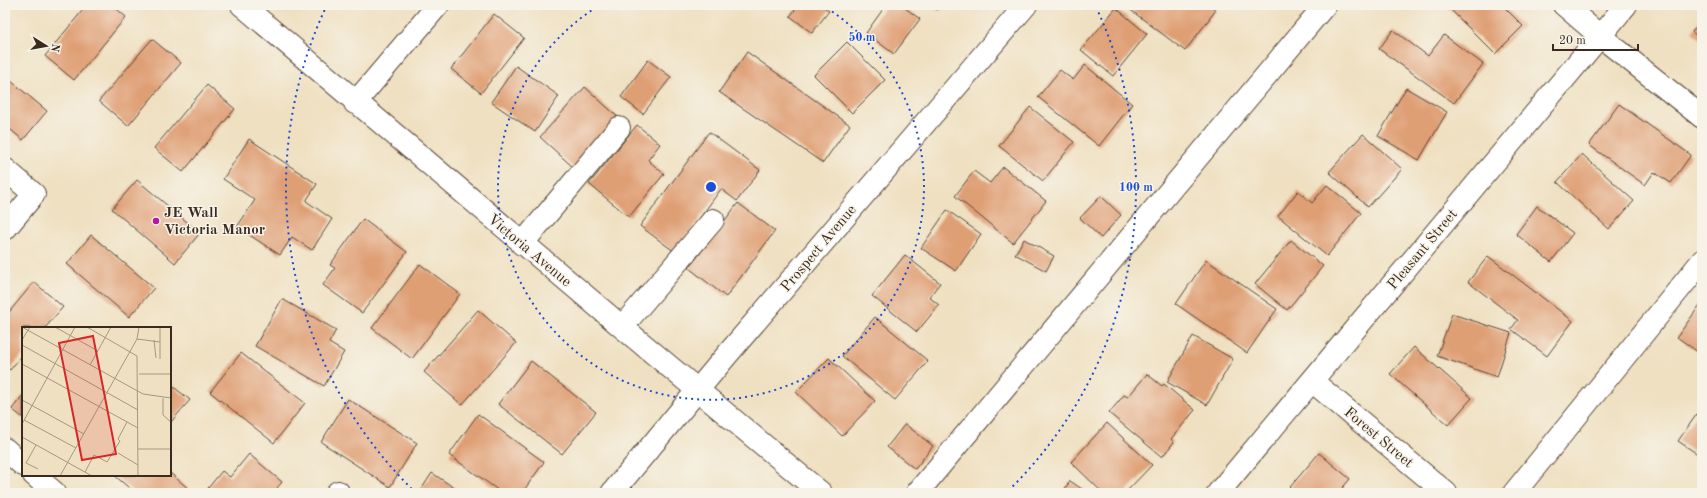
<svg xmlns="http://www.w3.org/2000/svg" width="1707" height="498" font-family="'Old Standard TT',serif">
<rect width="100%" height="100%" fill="#f7f3e8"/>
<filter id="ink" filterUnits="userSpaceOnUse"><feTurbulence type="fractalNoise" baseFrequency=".025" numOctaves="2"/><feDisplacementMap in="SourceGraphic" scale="8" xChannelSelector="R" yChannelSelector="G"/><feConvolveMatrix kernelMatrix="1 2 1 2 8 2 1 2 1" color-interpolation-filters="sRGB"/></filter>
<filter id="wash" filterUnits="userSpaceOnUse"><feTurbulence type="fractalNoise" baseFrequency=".012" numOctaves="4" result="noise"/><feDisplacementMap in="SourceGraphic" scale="16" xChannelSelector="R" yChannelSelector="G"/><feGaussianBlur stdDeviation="0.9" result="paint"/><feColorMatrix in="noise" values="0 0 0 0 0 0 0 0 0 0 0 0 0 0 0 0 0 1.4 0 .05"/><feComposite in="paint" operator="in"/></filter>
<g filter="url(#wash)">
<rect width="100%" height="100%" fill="#efe0c1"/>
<g id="blocks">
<path fill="#df9f74" d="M87,5h25l14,12 -52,63 -29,-24z
M799,5h22l8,6 -17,22 -22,-17z
M886,5h15l19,14 -26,35 -28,-21z
M931,5h10l-4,5z
M1124,5h85l7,5 -31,41z
M1446,5h56l21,21 -28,28z
M1116,8l31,26 -34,42 -32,-26z
M494,14l30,24 -43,55 -30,-24z
M1702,19v21l-10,-8z
M1393,30l35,26 16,-21 39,29 -29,39 -75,-54z
M152,39l29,24 -53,63 -29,-25z
M847,42l38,38 -33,33 -38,-38z
M747,52l103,73 -27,38 -104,-71z
M648,60l23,17 -28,37 -22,-17z
M1085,65l47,39 -33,42 -61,-49 22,-27 13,10z
M516,66l43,30 -24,36 -44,-30z
M5,76l42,35 -24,29 -18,-15z
M207,85l28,24 -52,63 -29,-24z
M585,87l34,31 -45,50 -34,-31z
M1406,88l41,24 -28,48 -41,-24z
M1619,104l72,51 -20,28 -17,-11 -9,13 -56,-40z
M1030,107l44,35 -31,39 -44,-35z
M637,125l23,19 -12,16 16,14 -35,43 -40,-33z
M709,132l51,38 -23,31 -16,-12 -46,63 -35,-26z
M1363,134l39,35 -34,38 -39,-35z
M249,139l68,45 -11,17 26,18 -20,31 -20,-13 -12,18 -43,-28 18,-27 -32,-21z
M1582,154l52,47 -25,28 -52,-47z
M1003,167l43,34 -33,42 -58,-47 19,-25 16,12z
M137,180l63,53 -25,30 -63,-54z
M1327,185l34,28 -34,43 -49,-40 20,-25 14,12z
M1101,196l20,19 -20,23 -21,-20z
M738,203l37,28 -49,66 -37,-29z
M1537,206l36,27 -22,29 -35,-28z
M947,210l34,24 -25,37 -35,-23z
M363,219l44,33 -45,61 -39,-28 12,-17 -5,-3z
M91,235l63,53 -25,29 -62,-53z
M1024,239l30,17 -8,15 -31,-17z
M1291,240l32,26 -36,44 -32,-26z
M905,255l35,28 -11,14 10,8 -22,27 -45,-36z
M1488,256l85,65 -26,35 -36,-27 7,-9 -50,-38z
M1206,260l71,49 -30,44 -71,-49z
M420,264l40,30 -48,65 -40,-31z
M34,282l29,25 -18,21h-22v26l-13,16 -5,-4v-49z
M282,299l54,31 -7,13 15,9 -20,34 -69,-40z
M1702,302v53l-25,-18z
M478,310l38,33 -54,62 -38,-33z
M1452,314l59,19 -14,44 -60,-21z
M875,317l53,44 -33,39 -53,-44z
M1193,336l40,23 -26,46 -40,-23z
M1414,347l58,51 -24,27 -58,-51z
M241,353l64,50 -31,40 -64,-51z
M829,358l46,43 -33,35 -46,-44z
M531,361l65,51 -34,42 -64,-50z
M1147,374l15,12 2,-2 31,26 -24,29 3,3 -12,15 -53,-44 15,-18 4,2z
M170,384l20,16 -20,23z
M23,395v23l-11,-9z
M348,399l69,44 -27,44 -69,-45z
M1699,411l3,2v44l-24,-16z
M478,414l66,48 -22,31h-20l-53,-38z
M1107,423l45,42 -27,28h-22l-32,-31z
M905,424l28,22 -18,23 -28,-22z
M1319,453l31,26 -12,14h-53z
M249,454l33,28 -9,11h-69l18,-22 8,6z
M170,473l19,16 -3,4h-51l-21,-18h56z
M432,473l30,20h-43z
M1070,481l18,12h-26z"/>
</g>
</g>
<g filter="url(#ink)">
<use href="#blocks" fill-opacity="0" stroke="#564536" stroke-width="1"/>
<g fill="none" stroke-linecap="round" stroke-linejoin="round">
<g stroke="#564536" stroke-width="24">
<path id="minor" d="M242,5l380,322 199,166
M1564,5l36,31 102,81
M355,103l83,-98
M5,169l29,25 -29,35
M522,244l97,-116
M622,327l91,-107
M1312,381l134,112
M5,449l18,16
M34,475l21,18
M337,493l1,-1
M612,493l114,-137 300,-351
M917,493l408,-488
M1218,493l408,-488
M1514,493l188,-232"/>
</g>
<use href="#minor" stroke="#fff" stroke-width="22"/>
</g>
</g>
<g fill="none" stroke="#1d4ed8" stroke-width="2" stroke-dasharray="2 4">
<path d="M822 5A213 213 0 1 1 600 5"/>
<path d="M416 493A425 425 0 0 1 326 7M1096 7A425 425 0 0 1 1006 493"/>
</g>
<circle fill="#b5179e" stroke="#f7f3e8" stroke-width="1.5" cx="156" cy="221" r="4"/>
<g text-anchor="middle" stroke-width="3" stroke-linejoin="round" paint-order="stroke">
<g font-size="15" font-weight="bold" fill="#3b2a1e" stroke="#f7f3e8" text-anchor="start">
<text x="164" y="217">JE Wall<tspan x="164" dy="17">Victoria Manor</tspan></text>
</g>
<g font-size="15" fill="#3b2a1e" stroke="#f7f3e8">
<text transform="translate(818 248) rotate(-50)" y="5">Prospect Avenue</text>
<text transform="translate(1422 249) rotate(-50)" y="5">Pleasant Street</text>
<text transform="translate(530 250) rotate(40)" y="5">Victoria Avenue</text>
<text transform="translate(1379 437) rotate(40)" y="5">Forest Street</text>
</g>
</g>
<g transform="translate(22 327)">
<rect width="149" height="149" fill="#efe0c1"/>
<path fill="none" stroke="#a79780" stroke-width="1" d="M0,0l121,67 28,4M33,0l43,24M65,0l50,29 1,120M138,0v32M115,12l23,3M0,13l8,-13M132,13l2,18M0,18l116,65M0,37l116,64M68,38l21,-38M117,47h32M141,71v17l8,7M0,73l62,34M2,93l52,28M0,97l53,-97M0,110l70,39M14,118l-10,18 12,6M116,122h33M96,126l20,12M63,145l9,-17 13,7 13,-21 -2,-2 9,-17M38,149l77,-137 2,-12"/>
<path fill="#d62828" fill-opacity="0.15" stroke="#d62828" stroke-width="2" d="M71,9l23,118 -34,6 -23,-117z"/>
<rect width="149" height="149" fill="none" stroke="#3b2a1e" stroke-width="2"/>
</g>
<circle cx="711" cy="187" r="6" fill="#1d4ed8" stroke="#f7f3e8" stroke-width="2"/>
<g font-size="12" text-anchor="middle" font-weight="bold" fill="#1d4ed8" stroke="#f7f3e8" stroke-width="3" stroke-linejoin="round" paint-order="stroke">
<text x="862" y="41">50 m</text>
<text x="1136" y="191">100 m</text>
</g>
<rect width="1707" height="498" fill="none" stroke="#f7f3e8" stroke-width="20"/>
<g transform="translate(46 46) rotate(101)" stroke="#f7f3e8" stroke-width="3" paint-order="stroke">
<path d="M0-3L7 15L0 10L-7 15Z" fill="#3b2a1e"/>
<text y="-6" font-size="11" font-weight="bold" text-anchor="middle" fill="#3b2a1e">N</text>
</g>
<path d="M1553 44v6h85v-6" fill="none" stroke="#3b2a1e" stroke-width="2"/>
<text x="1559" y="44" font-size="12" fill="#3b2a1e" stroke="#f7f3e8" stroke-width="3" paint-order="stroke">20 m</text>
</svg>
